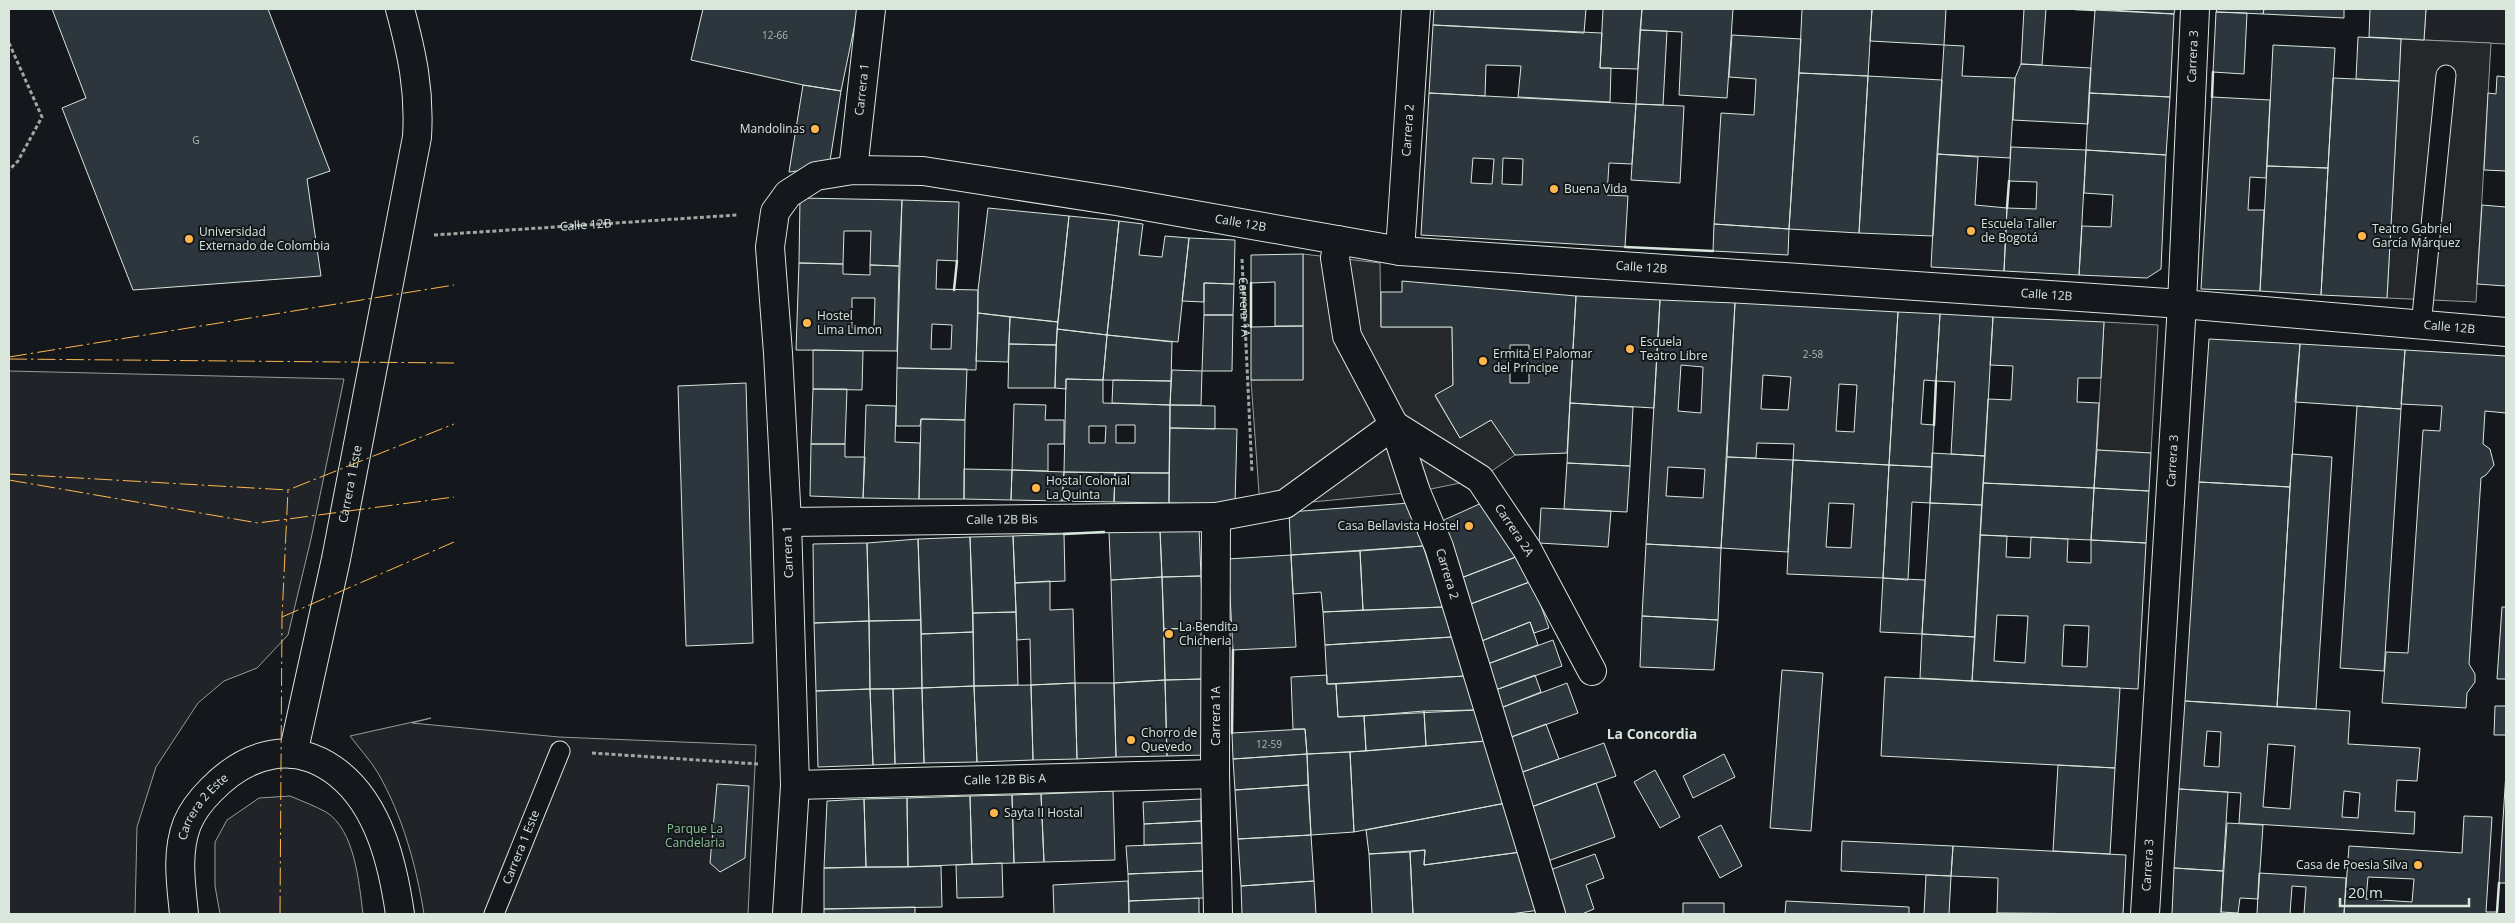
<svg xmlns="http://www.w3.org/2000/svg" width="2515" height="923" font-family="'Open Sans',sans-serif">
<rect width="100%" height="100%" fill="#14181c"/>
<path fill="#202428" stroke="#939e99" d="M2426,9h80v35l-82,-4z
M9,371l335,8 -33,160 -23,96 -31,33 -33,13 -26,22 -42,64 -19,60 -2,87h-126z
M431,718l-19,5 147,14 197,8 -8,169h-324c-8,-49 -21,-97 -46,-141 -8,-13 -19,-25 -28,-37z
M290,796c12,5 25,10 36,16 29,18 33,71 37,102h-143l-5,-28v-44l12,-22 32,-22z"/>
<path fill="#24282b" stroke="#939e99" d="M2401,39l90,4 -15,259 -89,-4z
M1303,254l77,9 1,64h71l1,58 -18,11 25,42 31,-18 24,35 -35,24 -64,13 -156,15 -9,-127 52,-1z
M2104,322l54,3 -7,128 -54,-3z"/>
<path fill="#2c363c" stroke="#d8e6dc" fill-rule="evenodd" d="M52,9h216l62,162 -23,8 14,97 -188,14 -71,-182 24,-10z
M703,9h155l-17,82 -38,-6 -112,-25z
M1434,9h152l-2,24 -151,-8z
M1603,9h39l-4,60 -38,-1z
M1642,9h91l-6,89 -48,-3 3,-63 -42,-2z
M1802,9h70l-4,67 -69,-3z
M1872,9h74l-2,36 -74,-4z
M2024,9h22l-4,56 -21,-1z
M2095,9h80l-1,5z
M2217,9h47l-1,5 -47,-2z
M2264,9h80v9l-81,-4z
M2370,9h56l-2,31 -55,-3z
M2095,10l79,4 -4,83 -81,-4z
M2216,12l31,1 -3,61 -31,-2z
M1433,25l169,8 -2,35h11l-1,34 -92,-5 3,-31 -35,-1 -1,31 -56,-3z
M1640,30l27,1 -4,74 -27,-1z
M1732,35l69,4 -12,190 -75,-5 7,-111 33,2 2,-36 -27,-2z
M2358,37l43,2 -2,42 -43,-2z
M1944,45l20,1 -2,30 53,2 -5,80 -73,-4z
M2273,45l62,3 -7,120 -61,-2z
M2021,64l70,4 -3,56 -75,-4 2,-42z
M1799,73l69,3 -9,157 -70,-4z
M1868,76l74,4 -9,156 -74,-3z
M2497,76l9,1v94l-22,-1 4,-77 8,1z
M2333,78l66,3 -12,217 -66,-3z
M803,85l38,6 -12,76 -40,5z
M1429,93l207,11 -4,60 -23,-1 -2,32 21,1 -3,51 -204,-12zM1473,158l21,1 -2,25 -21,-1zM1503,158l20,1 -1,26 -20,-1z
M2089,93l81,4 -4,58 -80,-5z
M2212,97l58,3 -4,78 -16,-1 -2,33h16l-4,81 -59,-2z
M1636,104l48,2 -4,77 -49,-3z
M2011,147l75,3 -7,125 -75,-4 3,-63 29,1 1,-27 -28,-1z
M2086,150l80,5 -5,114 -14,9 -68,-3 3,-49 29,1 2,-32 -29,-2z
M1937,154l41,3 -3,48 32,3 -3,63 -73,-4z
M2267,166l61,2 -7,127 -61,-4z
M800,198l102,2 -3,66 -29,-1 1,-34h-27l-1,33 -44,-1z
M902,200l57,2 -2,59 -20,-1 -1,29 42,1 -2,80 -79,-2zM932,324l20,1 -1,24h-20z
M2482,205l24,2v79l-29,-2z
M988,208l81,8 -11,106 -80,-9v-23z
M1069,216l50,5 -12,114 -50,-6z
M1119,221l24,3 -4,31 23,2 3,-21 24,2 -11,104 -71,-7z
M1714,224l75,5 -1,26 -75,-4z
M1189,238l46,2 -1,44 -30,-1v19l-22,-1z
M1303,254v72h-28v-44l-24,1v-28z
M799,263l44,1v10l27,1v-10l29,1 -2,85 -101,-1zM852,298h23l-1,31 -22,-1z
M1402,281l174,15 -9,157 -52,2 -24,-35 -31,18 -25,-43 18,-10 -1,-58h-71v-35h21zM1510,345h19v38h-19z
M1204,283l30,1 -1,31h-29z
M1576,296l84,4 -6,108 -84,-5z
M1660,300l75,3 -14,245 -75,-4zM1681,365l22,2 -2,46 -23,-2zM1668,467l37,2 -2,29 -37,-2z
M1735,303l163,9 -9,153 -96,-5 1,-16 -37,-1 -1,15 -29,-1zM1763,375l28,2 -3,33 -27,-1zM1839,384l18,1 -3,47 -18,-1z
M1898,312l42,2 -4,67 -12,-1 -3,44 13,1 -2,42 -43,-2z
M978,313l32,4 -2,45 -32,-1z
M1940,314l53,3 -8,139 -34,-2 4,-72 -19,-1z
M1204,315h29l-1,56h-30z
M1010,317l48,5 -2,23 -47,-1z
M1993,317l111,5 -3,56h-23l-1,24 22,1 -5,85 -111,-5 5,-84 23,1 2,-34 -23,-1z
M1303,326v54h-52v-53z
M1057,329l50,6 -4,45 -37,-1v10l-11,-1z
M1107,335l65,7 -1,39 -68,-1z
M2209,339l91,5 -10,143 -91,-5z
M1009,344l47,1 -1,43h-47z
M2300,344l105,6 -4,59 -106,-7z
M813,350l50,1 -1,39 -49,-1z
M2405,350l101,6v57l-21,-2 -2,33 7,5 4,16 -8,10 -5,3 -12,186 6,10v8l-8,11 -1,15 -84,-5 4,-51 22,1 15,-223 17,1 2,-25 -41,-2z
M897,368l70,1 -2,51 -44,-1 -1,7h-24z
M1172,370l30,1 -1,34h-31z
M1066,379l37,1v23l67,2 -1,68 -105,-1zM1116,425h19v18h-19zM1089,426h17l-1,17h-16z
M1113,380l58,1 -1,24 -58,-2z
M746,383l7,260 -67,3 -8,-260z
M813,389h34l-2,55h-34z
M1570,403l63,4 -3,59 -63,-3z
M1014,404l32,1 -1,15h19v24h-16v27l-36,-1z
M866,405l30,1 -1,36 25,1 -1,56 -56,-1z
M1170,405l45,1v23l-45,-1z
M2357,406l44,3 -17,262 -44,-3z
M921,419l44,1 -1,79h-45z
M1170,428l67,1 -2,75 -66,-1z
M811,444h34v13h20l-2,41 -53,-2z
M2097,450l54,3 -2,38 -55,-3z
M1932,453l53,3 -3,49 -52,-2z
M2292,454l40,3 -16,252 -39,-2z
M1727,457l66,3 -5,92 -67,-4z
M1793,460l96,5 -6,113 -96,-4zM1829,503l25,1 -3,44 -25,-1z
M1567,463l63,3 -3,46 -63,-3z
M1889,465l43,2 -2,36 -18,-1 -4,78 -25,-2z
M964,469l48,1 -1,30 -47,-1z
M1012,470l52,2 -2,29 -51,-1z
M1064,472l51,1 -1,29 -52,-1z
M1115,473h54v30l-55,-1z
M2199,482l91,5 -13,220 -92,-6z
M1983,483l111,5 -3,52 -111,-5z
M2094,488l55,3 -3,52 -55,-3z
M1486,501l35,54 -60,23 -17,-58z
M1410,503l13,43 -132,9 -2,-43z
M1930,503l52,2 -7,132 -53,-3z
M1541,508l70,3 -3,36 -69,-4z
M1199,528l2,48 -39,1 -2,-47z
M1160,530l2,47 -51,3 -2,-48z
M1064,534l1,47 -50,2 -2,-47z
M1980,535l27,1 -1,21 24,1 1,-21 37,2 -1,23 24,1v-23l55,3 -8,146 -166,-8zM1997,615l31,1 -3,47 -31,-2zM2064,625l25,1 -2,41 -25,-1z
M1013,536l3,76 -43,1 -3,-76z
M970,537l3,95 -52,2 -3,-95z
M918,539l3,81 -52,1 -2,-78z
M867,543l2,78 -55,2 -1,-79z
M1646,544l75,4 -3,72 -76,-4z
M1423,546l20,61 -80,3 -3,-59z
M1360,551l3,59 -40,2 -2,-20 -28,2 -2,-39z
M1291,555l5,92 -63,3 -5,-91z
M1521,555l11,26 -64,24 -7,-27z
M1201,576l2,52 -39,1 -2,-52z
M1162,577l3,103 -51,3 -3,-103z
M1883,578l42,2 -3,54 -42,-2z
M1050,581v29l23,-1 2,74 -44,2 -1,-46 -13,1 -2,-57z
M1532,581l17,47 -15,5 -4,-11 -51,20 -11,-37z
M1443,607l9,30 -127,8 -2,-33z
M2502,607h4v72h-9z
M1016,612l2,73 -44,1 -1,-73z
M1642,616l76,4 -4,50 -74,-3z
M921,620l1,68 -52,1 -1,-68z
M869,621l1,68 -54,2 -2,-68z
M1530,622l8,23 -53,20 -6,-23z
M1203,628l1,51 -39,1 -1,-51z
M973,632l1,54 -52,2 -1,-54z
M1922,634l53,3 -3,44 -52,-3z
M1452,637l13,39 -138,8 -2,-39z
M1553,640l9,26 -69,25 -8,-26z
M1782,670l41,3 -12,158 -41,-3z
M1327,675v9h9l2,33 26,-1 2,35 -59,3 -2,-25h-12l-2,-52z
M1535,675l6,17 -43,17 -5,-18z
M1465,676l11,34 -138,7 -2,-33z
M1885,677l235,11 -5,80 -234,-12z
M1204,679l2,76 -39,1 -2,-76z
M1165,680l2,76 -51,1 -2,-74z
M1075,683l2,76 -44,1 -2,-75z
M1075,683h39l2,74 -39,2z
M1567,683l11,30 -72,26 -8,-30z
M1031,685l2,75 -56,2 -3,-76z
M974,686l3,76 -53,1 -2,-75z
M922,688l2,75 -29,1 -2,-75z
M870,689l3,76 -55,2 -2,-76z
M870,689h23l2,75 -22,1z
M2185,701l165,10 -2,33 72,4 -3,33 -20,-1 -2,31 20,1 -1,22 -175,-11 2,-30 -62,-4zM2207,731l14,1 -2,35 -15,-1zM2268,744l27,2 -5,63 -27,-2zM2344,791l16,2 -2,25 -16,-1z
M2495,706h11v29h-12z
M1476,710l10,31 -60,5 -2,-35z
M1424,711l2,35 -60,5 -2,-35z
M1546,724l13,35 -42,15 -11,-35z
M1305,729l2,25 -74,5 -1,-26z
M1486,741l20,62 -152,29 -4,-80z
M1604,743l12,33 -90,33 -9,-35z
M1350,752l4,80 -43,3 -4,-81z
M1307,754l1,31 -73,5 -2,-31z
M1724,754l11,23 -42,21 -10,-22z
M2058,765l57,3 -5,86 -57,-3z
M1655,770l25,47 -20,11 -26,-46z
M2506,772v111h-7z
M1596,783l19,54 -70,25 -19,-53z
M717,784l32,2 -4,72 -25,14 -10,-9z
M1308,785l3,50 -73,4 -3,-49z
M2179,789l49,3 -5,79 -49,-3z
M1113,791l2,69 -71,2 -3,-68z
M1041,794l3,68 -30,1 -2,-68z
M1012,795l2,68 -42,1 -2,-68z
M970,796l2,68 -64,3 -1,-69z
M907,798l1,69h-42l-2,-68z
M864,799l2,68 -42,1 3,-67z
M1201,799v22l-57,3 -1,-22z
M1506,803l15,49 -97,13 1,-15 -56,4 -3,-24z
M2464,816l28,1 -6,95h11v2h-153l5,-68 113,7zM2368,877l46,2 -2,23 -46,-3z
M1201,821l1,22 -58,2v-21z
M2227,823l36,2 -5,74 -18,-1 -2,15 -17,-1z
M1721,825l21,41 -22,12 -22,-41z
M1311,835l3,46 -73,5 -3,-47z
M1842,841l111,5 -2,30 -110,-5z
M1202,843l1,28 -75,3 -2,-28z
M1953,846l173,9 -3,59 -126,-1 1,-35 -47,-2z
M1425,850l-1,15 97,-13 19,58 -30,4h-97l-3,-62z
M1410,852l3,62h-41l-3,-60z
M1595,854l9,24 -18,7 8,24 -12,5h-19l-16,-43z
M1002,863l1,34 -46,1 -1,-33z
M941,866l1,41 -118,2v-41z
M2174,868l49,3 -2,43h-49z
M1203,871l1,27 -75,3 -1,-27z
M2259,873l87,5 -2,36h-40l2,-27 -14,-1 -2,28h-33z
M1926,875l25,1 -2,38h-25z
M1128,881l1,33h-75l-1,-29z
M1314,881l2,33h-74l-1,-28z
M1199,898v16h-70v-13z
M1786,901l123,6v7h-124z
M1683,903h41v11h-41z
M915,907v7h-91v-5z"/>
<g fill="none" stroke-linecap="round" stroke-linejoin="round">
<g stroke="#d8e6dc" stroke-width="21">
<g id="service">
<path d="M2421,326l25,-251"/>
<path id="s3" d="M494,914l66,-163"/>
</g>
</g>
<g stroke="#d8e6dc" stroke-width="30">
<g id="pedestrian">
<path id="s4" d="M1338,240l-3,18 12,78 47,89 22,67 23,55 112,367"/>
<path id="s5" d="M1216,517l69,-13 109,-79 86,54 47,70 65,122"/>
</g>
</g>
<g stroke="#d8e6dc" stroke-width="30">
<g id="minor">
<path id="s6" d="M853,170l18,-161"/>
<path id="s7" d="M1400,251l16,-242"/>
<path id="s8" d="M787,522l429,-5 -1,257 3,140"/>
<path id="s9" d="M293,754l43,-195 81,-422c3,-47 -5,-83 -17,-128"/>
<path id="s10" d="M795,785l420,-11"/>
<path id="s11" d="M184,914c-3,-30 -8,-61 3,-90 5,-12 15,-25 24,-34 37,-38 84,-51 128,-16 41,33 54,92 61,140"/>
<path id="s12" d="M787,914l8,-129 -8,-263 -9,-169 -8,-106 5,-35 13,-18 28,-18 37,-6 70,1 193,30 284,50 782,53 324,28"/>
<path id="s13" d="M2145,914l37,-610 13,-295"/>
</g>
</g>
<g stroke="#9da8a2" stroke-width="3" stroke-dasharray="4 2.5" stroke-linecap="butt">
<path d="M9,43l33,74 -24,44 -9,9"/>
<path id="s1" d="M434,235l303,-20"/>
<path id="s2" d="M1242,259l10,214"/>
<path d="M592,753l166,11"/>
</g>
<use href="#service" stroke="#14181c" stroke-width="19"/>
<use href="#pedestrian" stroke="#14181c" stroke-width="28"/>
<use href="#minor" stroke="#14181c" stroke-width="28"/>
<path stroke="#d8e6dc" stroke-width="2.5" d="M2075,9l20,1
M2212,97l1,-25
M2007,208l2,-27
M1625,247l88,4
M954,290l3,-29
M1251,327v-44
M1934,425l2,-44
M1064,534l40,-2
M1232,733l1,-83
M2497,912l2,-29"/>
<path stroke="#ffb74d" stroke-width="1" stroke-dasharray="18 4 2.5 4" stroke-linecap="butt" d="M9,357l445,-72
M9,359l445,4
M9,474l279,16 166,-66
M9,480l249,43 196,-26
M282,617l172,-75
M280,914l2,-297 6,-127"/>
</g>
<g fill="#ffb74d" stroke="#14181c" stroke-width="2">
<circle cx="815" cy="129" r="5"/>
<circle cx="1554" cy="189" r="5"/>
<circle cx="1971" cy="231" r="5"/>
<circle cx="2362" cy="236" r="5"/>
<circle cx="189" cy="239" r="5"/>
<circle cx="807" cy="323" r="5"/>
<circle cx="1630" cy="349" r="5"/>
<circle cx="1483" cy="361" r="5"/>
<circle cx="1036" cy="488" r="5"/>
<circle cx="1469" cy="526" r="5"/>
<circle cx="1169" cy="634" r="5"/>
<circle cx="1131" cy="740" r="5"/>
<circle cx="994" cy="813" r="5"/>
<circle cx="2418" cy="865" r="5"/>
</g>
<g text-anchor="middle" stroke-width="4" stroke-linejoin="round" paint-order="stroke">
<g font-size="10" fill="#adbab4">
<text x="775" y="39">12-66</text>
<text x="196" y="144">G</text>
<text x="1813" y="358">2-58</text>
<text x="1269" y="748">12-59</text>
</g>
<g font-size="12" fill="#d8e6dc" stroke="#14181c">
<text dy="4" stroke="none"><textPath href="#s13" startOffset="859">Carrera 3</textPath></text>
<text dy="4" stroke="none"><textPath href="#s6" startOffset="81">Carrera 1</textPath></text>
<text dy="4" stroke="none"><textPath href="#s7" startOffset="121">Carrera 2</textPath></text>
<text dy="4" stroke="none"><textPath href="#s12" startOffset="1188">Calle 12B</textPath></text>
<text dy="4" stroke="none"><textPath href="#s1" startOffset="152">Calle 12B</textPath></text>
<text dy="4" stroke="none"><textPath href="#s12" startOffset="1592">Calle 12B</textPath></text>
<text dy="4" stroke="none"><textPath href="#s12" startOffset="1998">Calle 12B</textPath></text>
<text dy="4" stroke="none"><textPath href="#s2" startOffset="48">Carrera 1A</textPath></text>
<text dy="4" stroke="none"><textPath href="#s12" startOffset="2402">Calle 12B</textPath></text>
<text dy="4" stroke="none"><textPath href="#s13" startOffset="454">Carrera 3</textPath></text>
<text dy="4" stroke="none"><textPath href="#s9" startOffset="276">Carrera 1 Este</textPath></text>
<text dy="4" stroke="none"><textPath href="#s8" startOffset="215">Calle 12B Bis</textPath></text>
<text dy="4" stroke="none"><textPath href="#s5" startOffset="368">Carrera 2A</textPath></text>
<text transform="translate(788 552) rotate(-92)" y="4">Carrera 1</text>
<text dy="4" stroke="none"><textPath href="#s4" startOffset="356">Carrera 2</textPath></text>
<text transform="translate(1216 716) rotate(-90)" y="4">Carrera 1A</text>
<text dy="4" stroke="none"><textPath href="#s10" startOffset="210">Calle 12B Bis A</textPath></text>
<text dy="4" stroke="none"><textPath href="#s11" startOffset="114">Carrera 2 Este</textPath></text>
<text dy="4" stroke="none"><textPath href="#s3" startOffset="72">Carrera 1 Este</textPath></text>
<text dy="4" stroke="none"><textPath href="#s13" startOffset="49">Carrera 3</textPath></text>
</g>
<g font-size="12" fill="#d8e6dc" stroke="#14181c" text-anchor="start">
<text x="805" y="133" text-anchor="end">Mandolinas</text>
<text x="1564" y="193">Buena Vida</text>
<text x="1981" y="228">Escuela Taller<tspan x="1981" dy="14">de Bogotá</tspan></text>
<text x="2372" y="233">Teatro Gabriel<tspan x="2372" dy="14">García Márquez</tspan></text>
<text x="199" y="236">Universidad<tspan x="199" dy="14">Externado de Colombia</tspan></text>
<text x="817" y="320">Hostel<tspan x="817" dy="14">Lima Limon</tspan></text>
<text x="1640" y="346">Escuela<tspan x="1640" dy="14">Teatro Libre</tspan></text>
<text x="1493" y="358">Ermita El Palomar<tspan x="1493" dy="14">del Príncipe</tspan></text>
<text x="1046" y="485">Hostal Colonial<tspan x="1046" dy="14">La Quinta</tspan></text>
<text x="1459" y="530" text-anchor="end">Casa Bellavista Hostel</text>
<text x="1179" y="631">La Bendita<tspan x="1179" dy="14">Chicheria</tspan></text>
<text x="1141" y="737">Chorro de<tspan x="1141" dy="14">Quevedo</tspan></text>
<text x="1004" y="817">Sayta II Hostal</text>
<text x="2408" y="869" text-anchor="end">Casa de Poesia Silva</text>
</g>
<g font-size="12" fill="#8ac095" stroke="#14181c">
<text x="695" y="833">Parque La<tspan x="695" dy="14">Candelaria</tspan></text>
</g>
<g font-size="14" font-weight="bold" fill="#d8e6dc" stroke="#14181c">
<text x="1652" y="739">La Concordia</text>
</g>
</g>
<rect width="2515" height="923" fill="none" stroke="#d8e6dc" stroke-width="20"/>
<path d="M2340 898v8h129v-8" fill="none" stroke="#d8e6dc" stroke-width="2.5"/>
<text x="2348" y="898" font-size="15" fill="#d8e6dc" stroke="#14181c" stroke-width="4" paint-order="stroke">20 m</text>
</svg>
